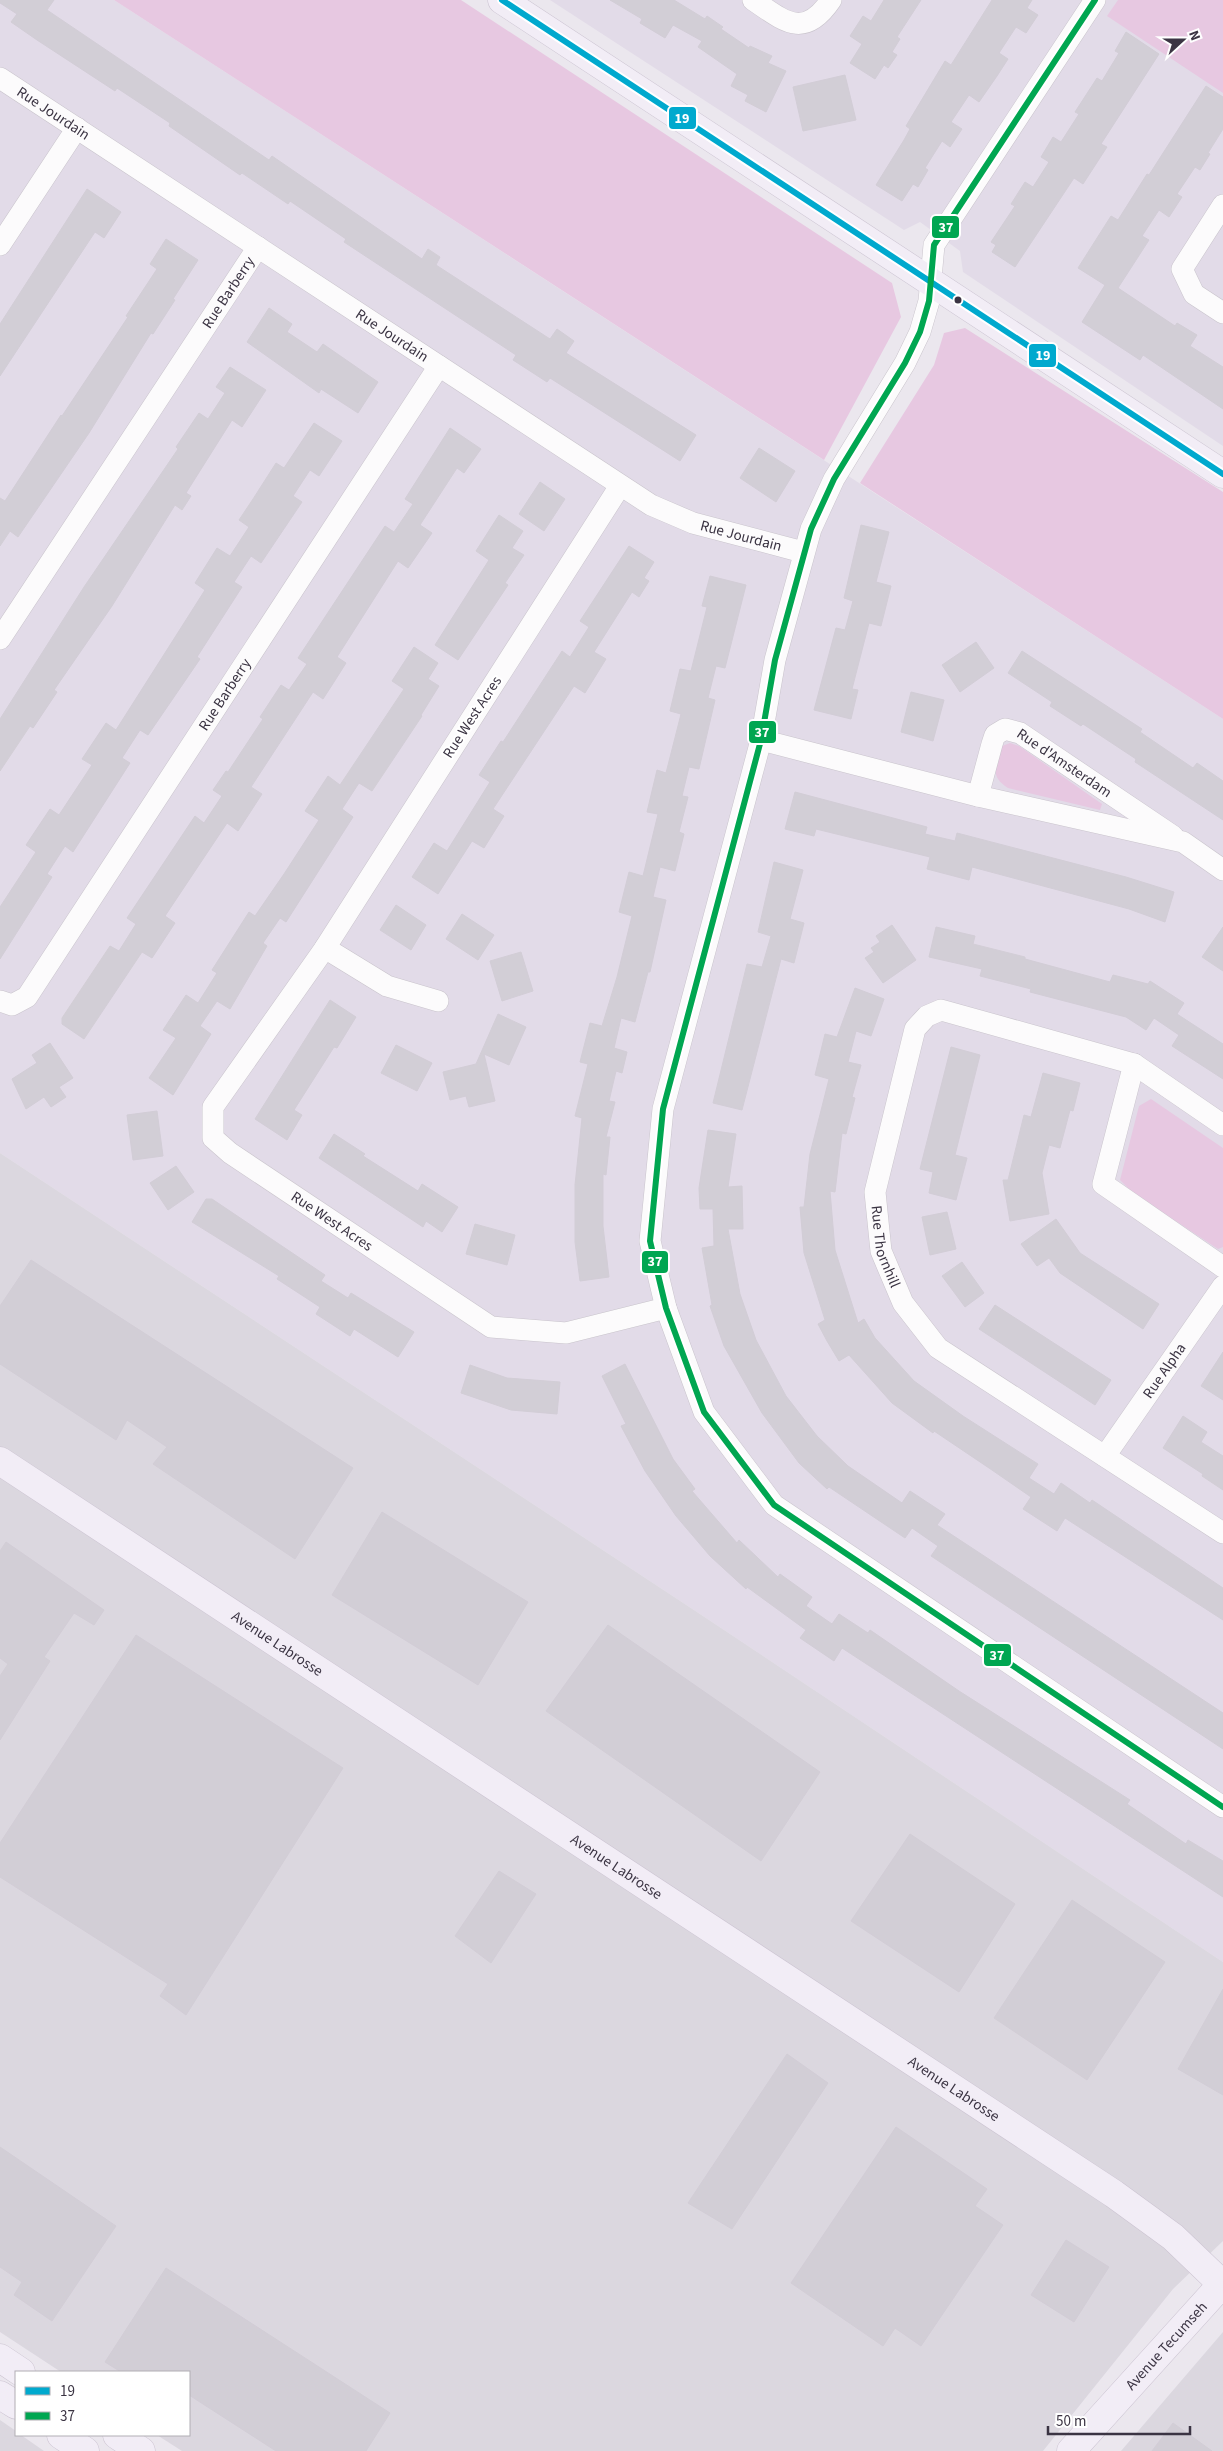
<svg xmlns="http://www.w3.org/2000/svg" width="1223" height="2451" font-family="'Source Sans 3',sans-serif">
<rect width="100%" height="100%" fill="#ebe7ee"/>
<path fill="#e2dbe8" d="M0,0h114l1109,719v1243l-523,-348 -700,-461z
M550,0h673v446l-260,-174 -3,-21 -40,-29 -16,8z"/>
<path fill="#dbd7df" d="M0,1153l700,461 523,348v279l-50,48 -130,162h-861l-25,-16h32v-63h-128l-61,-40z
M1223,2332v119h-102z
M0,2420l16,11v4h5l23,16h-44z"/>
<path fill="#e7c8e1" d="M114,0h347l431,283 9,34 -77,143z
M1118,0h105v93l-116,-77z
M965,328l258,164v227l-363,-236 74,-118 10,-32z
M1010,743l9,3 83,58 -2,6 -92,-22c-20,-13 -11,-22 -6,-42z
M1151,1099l72,49v99l-5,2 -85,-56 -13,-13 19,-74z"/>
<path fill="#d2ced6" stroke="#d2cdd6" d="M0,0h54l-7,10 222,150 3,-4 150,103 6,-10 12,8 -4,8 114,74 7,-10 17,12 -8,12 130,82 -16,26 -130,-83 -3,4 -34,-22 3,-5 -172,-113 2,-3 -56,-38 -2,3 -46,-31 -2,2 -71,-49 1,-3 -53,-35 -2,3 -78,-51 -26,-18 6,-8 -17,-11z
M610,0h64l31,19 2,-3 16,11 -2,2 28,19 1,-2 22,10 -4,7 18,8 -20,41 -21,-11 3,-6 -17,-9 6,-12 -39,-27 4,-6 -29,-16 -8,13 -25,-15 2,-4z
M884,0h37l-24,37 3,2 -8,13 5,3 -9,13 -4,-3 -9,14 -25,-16 12,-19 -12,-8 13,-20 8,5z
M992,0h40l-5,8 11,7 -12,18 -10,-6 -17,26 9,6 -11,17 -18,26 -10,-7 -18,27 11,7 -12,18 -8,-6 -17,27 3,2 -10,17 -5,-3 -11,17 -26,-16 28,-45 6,-11 -4,-3 39,-65 6,4z
M1126,32l33,22 -58,90 6,3 -24,37 -9,-6 -59,89 -23,-15 4,-7 -5,-3 24,-36 -4,-2 14,-22 8,5 16,-25 -8,-5 12,-20 8,5 18,-28 -4,-2 22,-34 5,3 17,-28 -4,-2z
M845,75l11,45 -53,11 -10,-44z
M1206,86l17,11v32l-15,24 2,1 -10,16 -5,-3 -18,27 5,3 -13,20 -10,-7 -17,26 7,4 -31,48 57,38 2,-3 20,12 -7,11 33,21v42l-80,-54 -3,5 -58,-38 23,-37 -27,-17 33,-52 7,4 29,-46 2,1z
M87,189l34,23 -17,26 -9,-6 -95,144v-52z
M166,239l32,21 -25,39 2,1 -22,34 -2,-1 -62,100 -71,104 -8,-6 -10,15v-48l5,3 56,-86 1,1 66,-99 -2,-1 31,-47 -7,-5z
M269,308l23,16 -5,8 30,20 6,-8 55,38 -20,31 -37,-24 -2,4 -72,-51z
M230,367l36,23 -24,37 -10,-7 -46,73 5,3 -9,14 -7,-5 -63,101 -58,84 3,2 -24,36 -3,-2 -30,45v-52l84,-132 94,-138 -2,-2 23,-34 9,6 17,-26 -9,-6z
M314,423l28,18 -23,35 -9,-6 -17,26 9,6 -41,61 -10,-7 -17,26 8,5 -45,70 3,2 -52,76 -8,-5 -18,28 8,5 -57,89 -8,-6 -18,28 5,3 -52,82v-52l36,-55 -10,-7 24,-36 9,6 33,-50 -10,-6 24,-36 10,7 89,-140 -10,-7 22,-35 13,8 19,-29 -10,-7 14,-21 23,-36 8,5z
M450,428l31,21 -17,24 -7,-5 -37,57 12,8 -24,35 -10,-7 -61,96 9,6 -12,19 -11,17 -10,-7 -62,95 11,7 -24,37 -11,-8 -62,93 10,7 -23,35 -10,-6 -58,87 -22,-15v-6l48,-72 9,5 17,-27 -9,-6 68,-102 9,7 18,-27 -9,-6 13,-19 2,1 35,-53 -3,-2 21,-32 8,5 18,-26 -9,-6 87,-132 9,6 19,-28 -8,-5z
M759,448l36,23 -19,31 -36,-24z
M540,482l25,17 -21,32 -25,-17z
M499,515l24,16 -11,17 12,7 -19,28 3,2 -50,75 -23,-15 54,-85 -13,-9z
M861,525l28,7 -13,50 15,4 -10,40 -12,-3 -17,66 6,1 -7,29 -37,-9 22,-82 9,2 8,-29 -9,-3z
M629,546l25,16 -10,16 5,3 -10,16 -7,-5 -38,60 12,7 -21,34 -11,-7 -81,123 11,7 -20,32 -12,-7 -34,53 -26,-17 22,-34 13,8 43,-69 -11,-7 22,-34 2,1 59,-91 8,6 19,-30 -9,-6z
M710,576l36,9 -21,83 -9,-2 -8,32 7,2 -16,69 -10,-2 -7,29 6,1 -9,35 5,2 -9,37 -15,-4 -7,30 13,3 -16,72h-2l-13,50 -14,-4 -7,30 13,4 -5,21 -6,-2 -7,30 6,1 -9,35h4l-4,38 -3,-1v52l6,51 -29,4 -5,-39v-57l7,-67 -7,-2 13,-52 -8,-2 10,-39 12,3 15,-49 15,-61 -13,-4 10,-40 14,4 15,-62 -11,-2 10,-42 9,3 15,-59 -11,-3 10,-42 11,2 16,-64 -5,-1z
M976,642l18,26 -34,24 -18,-27z
M414,647l24,16 -10,16 11,7 -18,29 1,1 -50,75 -13,-8 -17,26 11,8 -67,105 -6,-4 -17,25 4,3 -37,63 -13,-8 -17,25 11,8 -38,61 -24,-17 27,-40 -13,-8 23,-35 12,8 19,-30 -5,-3 37,-58 6,4 29,-42 35,-54 -14,-9 23,-35 12,9 64,-96 -12,-8z
M1022,651l120,78 -2,3 53,36 4,-5 26,18v39l-88,-58 1,-3 -53,-35 -2,2 -31,-20 2,-4 -44,-29z
M911,692l33,8 -11,41 -32,-9z
M795,792l132,35 -2,7 30,7 2,-8 169,44 48,15 -9,30 -36,-13 -157,-42 -3,13 -42,-11 3,-12 -114,-28 -2,7 -29,-7z
M774,862l29,8 -13,49 14,4 -10,40 -13,-4 -39,151 -29,-7 34,-139 15,3 9,-31 -13,-4z
M396,905l30,20 -15,25 -31,-20z
M462,914l32,21 -16,25 -32,-21z
M892,925l24,35 -33,23 -18,-25 9,-6 -3,-4 9,-6 -4,-6z
M936,927l39,9 -2,8 52,13v2l85,23 3,-7 35,9 2,-3 34,22 -7,11 46,30v35l-51,-33 7,-11 -25,-17 -8,12 -20,-13 -96,-25 1,-3 -51,-13 2,-7 -53,-12z
M1223,927v44l-21,-14z
M521,952l12,39 -31,10 -12,-40z
M855,988l29,11 -13,37 -15,-5 -8,31 13,3 -9,32 3,1 -9,36 -4,-1 -7,59 -5,-1 5,59 23,73 6,-4 11,19 39,43 49,35 75,48 -9,14 25,16 7,-11 29,20 2,-3 131,88v32l-158,-102 -8,13 -34,-22 8,-12 -42,-29 -55,-37 -1,2 -41,-30 -43,-48 -10,6 -12,-20 -9,-17 7,-4 -21,-67 -4,-46h4l6,-53 19,-75 -14,-4 10,-41 12,3z
M330,1000l26,17 -19,31 -3,-1 -40,63 8,5 -15,25 -32,-21z
M498,1014l28,13 -17,38 -25,-11 11,47 -26,6 -3,-11 -16,4 -7,-28 33,-8z
M50,1043l23,35 -14,9 7,10 -15,10 -7,-10 -18,12 -14,-30 25,-16 -5,-8z
M396,1045l36,18 -15,28 -36,-18z
M951,1047l29,8 -25,100 12,3 -11,42 -27,-7 4,-21 -13,-3z
M1043,1073l37,10 -7,28 -3,-1 -10,38 -11,-3 -7,28 7,41 -39,7 -7,-41h5l16,-65 7,2z
M157,1111l6,45 -30,4 -6,-45z
M708,1130l28,4 -8,53 14,-1 1,43h-15l12,65 16,46 30,56 31,40 31,30 54,37 8,-12 35,23 -8,11 286,188v36l-292,-193 7,-10 -26,-18 -7,10 -76,-51 -2,2 -28,-26 -37,-50 -38,-67 -14,-40 2,-1 -10,-57 12,-2 -1,-37h-13l-1,-21z
M334,1134l31,20 -2,2 55,35 4,-7 36,23 -16,25 -16,-11 -3,6 -104,-69z
M176,1166l18,26 -26,18 -18,-27z
M206,1199h6l113,76 -4,6 27,17 3,-5 63,39 -16,25 -44,-28 -4,7 -34,-22 4,-7 -43,-28 2,-3 -87,-54z
M947,1212l9,37 -26,6 -8,-38z
M1056,1219l24,34 79,51 -16,25 -83,-56 -11,-15 -12,8 -16,-22z
M475,1224l40,11 -8,30 -41,-11z
M31,1260l322,208 -58,91 -142,-95 14,-17 -40,-27 -11,20 -116,-76v-58z
M962,1262l22,31 -19,14 -23,-31z
M995,1305l116,75 -16,25 -116,-76z
M1223,1352v48l-22,-14z
M625,1364l48,95 22,30 -3,2 45,52 2,-3 39,37 2,-3 32,23 -6,9 26,18 7,-10 29,19 2,-3 89,61 171,109 -3,4 59,40 2,-4 35,21v36l-381,-249 -8,13 -34,-23 6,-8 -59,-43 -1,2 -36,-33 -34,-40 -31,-45 -24,-45 5,-2 -24,-48z
M470,1365l37,13 53,4 -3,32 -46,-4 -50,-17z
M1183,1416l24,16 -6,10 22,14v34l-21,-14 1,-2 -40,-26z
M382,1512l146,90 -50,83 -146,-90z
M6,1542l98,68 -10,15 -20,-12 -30,44 6,4 -50,79v-64l8,-12 -8,-6v-107z
M608,1625l212,147 -59,89 -215,-150z
M136,1635l207,133 -157,247 -26,-19 8,-12 -168,-107v-34z
M910,1834l105,70 -56,88 -108,-71z
M499,1871l37,23 -45,69 -36,-27z
M1072,1900l93,62 -78,118 -93,-62z
M1223,1989v106l-45,-26z
M787,2054l41,29 -96,146 -44,-26z
M896,2127l91,62 -12,17 28,19 -82,121 -26,-18 -12,18 -92,-63z
M0,2147l116,79 -64,95 -38,-26 8,-13 -22,-15z
M1066,2240l43,27 -35,55 -43,-27z
M166,2268l224,145 -24,38h-90l-87,-56v-23h-68l-16,-10z
M1173,2423l39,28h-60z"/>
<g fill="none" stroke-linecap="round" stroke-linejoin="round">
<g stroke="#c9c4cc" stroke-width="22">
<g id="street">
<path d="M753,0c31,21 51,40 78,0"/>
<path d="M1095,0l-161,245 -5,56 -9,31 -15,31 -71,116 -23,50 -36,131 -14,80 -98,369 -13,132 16,67 38,104 70,93 449,302"/>
<path id="s1" d="M0,78l651,427 42,18 110,29"/>
<path d="M1223,205l-41,64 12,25 29,19"/>
<path d="M0,245l77,-117"/>
<path id="s2" d="M620,486l-295,462 -112,159v31l17,15 261,174 75,6 100,-25"/>
<path id="s3" d="M0,639l258,-392"/>
<path d="M761,740l217,56 205,46 40,28"/>
<path id="s4" d="M978,796l14,-52 3,-9 10,-6 15,4 153,103"/>
<path d="M325,948l62,38 51,15"/>
<path id="s5" d="M0,1001l12,4 15,-8 412,-631"/>
<path d="M1134,1064l-31,120 120,83"/>
<path id="s6" d="M1223,1125l-89,-61 -193,-54 -14,6 -12,13 -40,163 6,59 22,52 35,45 285,185"/>
<path id="s7" d="M1105,1456l118,-170"/>
</g>
</g>
<g stroke="#cbc3d1" stroke-width="29">
<g id="secondary">
<path d="M502,0l721,474"/>
<path id="s8" d="M0,1461l1114,733 59,43 49,47"/>
<path d="M0,2358l21,14"/>
<path d="M0,2395l16,10"/>
<path d="M61,2435l24,16"/>
<path d="M117,2435l24,16"/>
<path id="s9" d="M1071,2451l152,-168"/>
</g>
</g>
<use href="#street" stroke="#fcfbfc" stroke-width="21"/>
<use href="#secondary" stroke="#f2edf6" stroke-width="28"/>
<g stroke="#fff" stroke-width="10">
<path id="bus-1" d="M502,0l721,474"/>
</g>
<g stroke="#fff" stroke-width="10">
<path id="bus-2" d="M1095,0l-161,245 -5,56 -9,31 -15,31 -71,116 -23,50 -36,131 -14,80 -98,369 -13,132 16,67 38,104 70,93 449,302"/>
</g>
<use href="#bus-1" stroke="#00a9ce" stroke-width="6"/>
<use href="#bus-2" stroke="#00a651" stroke-width="6"/>
</g>
<circle fill="#3b3443" stroke="#fff" stroke-width="2" cx="958" cy="300" r="4.5"/>
<g text-anchor="middle" stroke-width="4" stroke-linejoin="round" paint-order="stroke">
<g font-size="15" fill="#3b3443" stroke="#fff">
<text dy="5" stroke="none"><textPath href="#s1" startOffset="64">Rue Jourdain</textPath></text>
<text dy="5" stroke="none"><textPath href="#s3" startOffset="415">Rue Barberry</textPath></text>
<text dy="5" stroke="none"><textPath href="#s1" startOffset="469">Rue Jourdain</textPath></text>
<text dy="5" stroke="none"><textPath href="#s1" startOffset="874">Rue Jourdain</textPath></text>
<text dy="5" stroke="none"><textPath href="#s5" startOffset="391">Rue Barberry</textPath></text>
<text transform="translate(472 717) rotate(-57)" y="5">Rue West Acres</text>
<text dy="5" stroke="none"><textPath href="#s4" startOffset="144">Rue d'Amsterdam</textPath></text>
<text dy="5" stroke="none"><textPath href="#s2" startOffset="919">Rue West Acres</textPath></text>
<text dy="5" stroke="none"><textPath href="#s6" startOffset="565">Rue Thornhill</textPath></text>
<text dy="5" stroke="none"><textPath href="#s7" startOffset="104">Rue Alpha</textPath></text>
<text dy="5" stroke="none"><textPath href="#s8" startOffset="332">Avenue Labrosse</textPath></text>
<text dy="5" stroke="none"><textPath href="#s8" startOffset="738">Avenue Labrosse</textPath></text>
<text dy="5" stroke="none"><textPath href="#s8" startOffset="1142">Avenue Labrosse</textPath></text>
<text dy="5" stroke="none"><textPath href="#s9" startOffset="142">Avenue Tecumseh</textPath></text>
</g>
</g>
<g stroke="#fff" stroke-width="2">
<rect x="668" y="106" width="29" height="24" rx="5" fill="#00a9ce"/>
<rect x="931" y="215" width="29" height="24" rx="5" fill="#00a651"/>
<rect x="1028" y="343" width="29" height="25" rx="5" fill="#00a9ce"/>
<rect x="748" y="720" width="29" height="24" rx="5" fill="#00a651"/>
<rect x="641" y="1250" width="28" height="24" rx="5" fill="#00a651"/>
<rect x="983" y="1643" width="29" height="24" rx="5" fill="#00a651"/>
</g>
<g font-size="14" text-anchor="middle" font-weight="bold" fill="#fff">
<text x="682" y="123">19</text>
<text x="946" y="232">37</text>
<text x="1043" y="360">19</text>
<text x="762" y="737">37</text>
<text x="655" y="1266">37</text>
<text x="997" y="1660">37</text>
</g>
<rect x="15" y="2371" width="175" height="65" fill="#ffffff" stroke="#b1aeb4"/>
<rect x="25" y="2387" width="25" height="8" fill="#00a9ce" stroke="#b1aeb4"/>
<text x="60" y="2396" font-size="15" fill="#3b3443">19</text>
<rect x="25" y="2412" width="25" height="8" fill="#00a651" stroke="#b1aeb4"/>
<text x="60" y="2421" font-size="15" fill="#3b3443">37</text>
<g transform="translate(1183 40) rotate(69)" stroke="#ffffff" stroke-width="4" paint-order="stroke">
<path d="M0-4L9 19L0 12L-9 19Z" fill="#3b3443"/>
<text y="-8" font-size="14" font-weight="bold" text-anchor="middle" fill="#3b3443">N</text>
</g>
<path d="M1048 2426v8h142v-8" fill="none" stroke="#3b3443" stroke-width="2.5"/>
<text x="1056" y="2426" font-size="15" fill="#3b3443" stroke="#ffffff" stroke-width="4" paint-order="stroke">50 m</text>
</svg>
